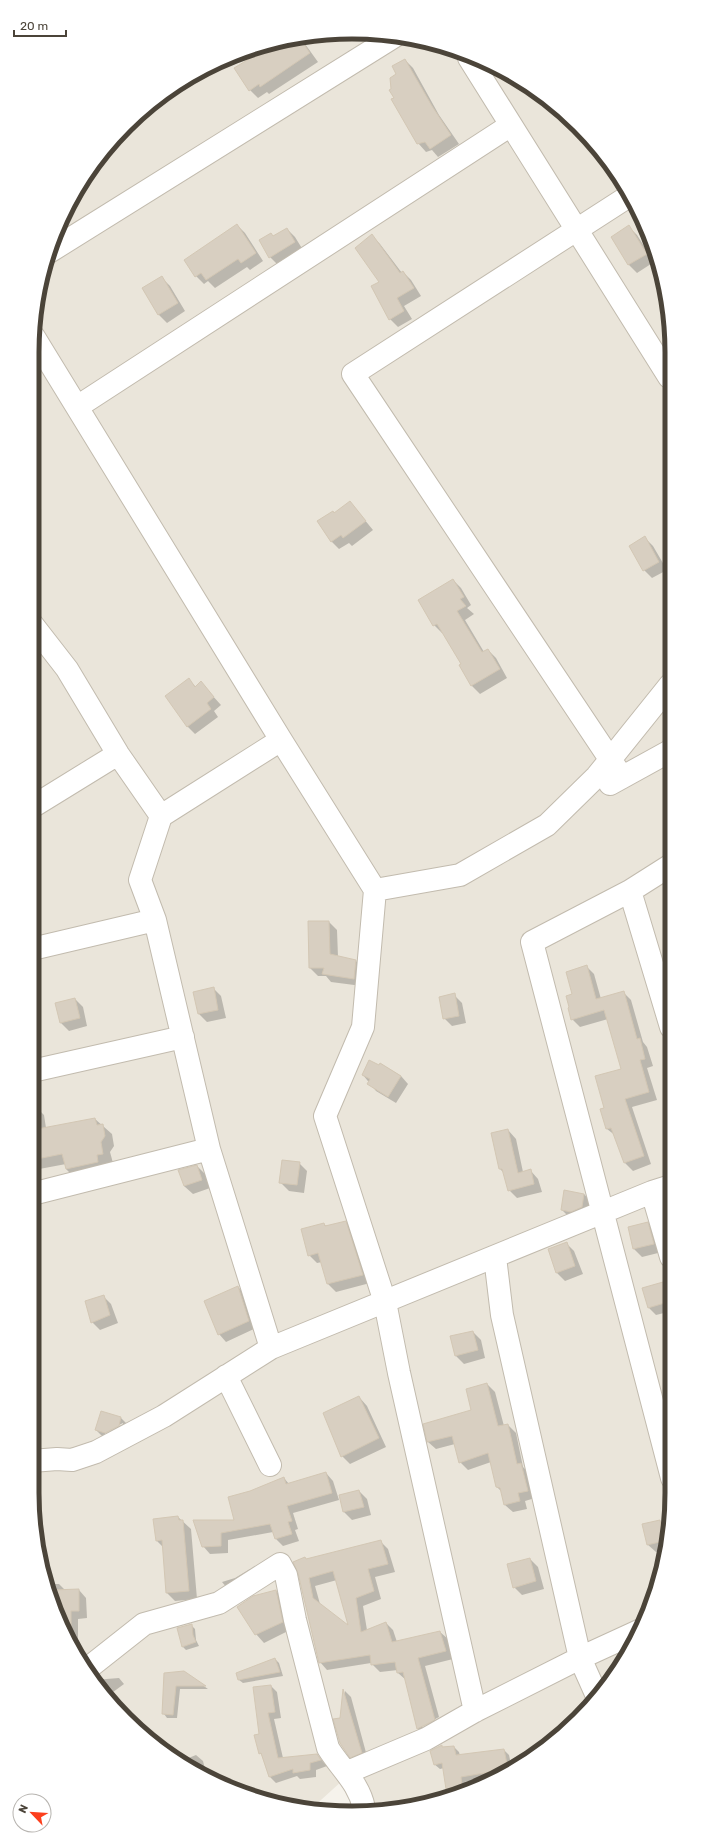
<svg xmlns="http://www.w3.org/2000/svg" width="704" height="1845" font-family="Rubik,sans-serif">
<rect width="100%" height="100%" fill="#f6f3ec"/>
<path fill="#eae5da" d="M373,33l62,10 95,43 63,55 46,70 30,99 3,1183 -11,83 -22,59 -33,53 -76,71 -55,30 -60,18 -55,2 -6,-39 -44,40 -61,-14 -57,-26 -81,-66 -36,-51 -26,-57 -17,-103v-1141l11,-83 22,-59 33,-53 43,-46 51,-36 57,-26 61,-14z"/>
<path fill="#0003" fill-rule="evenodd" d="M300,37l18,25 -49,32 -2,-2 -9,6 -8,-8 -14,-21 43,-27z
M405,60l8,8 26,47 20,29 -21,13 -6,-7 -6,2 -8,-9 -23,-45 -3,-9z
M120,134l5,6 -19,14 -1,-1 -7,4z
M237,225l8,8 18,28 -13,9 -3,-3 -32,21 -7,-7 -4,3 -8,-8z
M629,227l8,8 17,27 -17,11 -8,-8 -17,-27z
M287,229l8,8 8,13 -25,15 -8,-8 4,-20z
M372,236l8,8 22,29 1,-1 8,8 10,16 -17,10 8,13 -14,8 -8,-8 -9,-37z
M162,278l8,8 15,25 -18,12 -8,-8 -16,-26z
M350,502l23,28 -21,16 -3,-3 -10,6 -8,-8 3,-27z
M645,538l8,8 14,24 -15,8 -8,-8z
M453,580l8,8 10,17 -4,3 7,6 -9,6 19,32 4,-2 8,8 11,20 -27,16 -8,-8 -9,-22 -20,-32 -1,1 -8,-8z
M189,680l7,7 5,-4 20,22 -7,6 4,6 -23,17 -8,-8z
M309,922h20l8,8 1,27 18,4 8,8 -2,17 -31,-4 -5,-6h-8l-8,-8z
M586,966l8,8 7,25 22,-7 8,8 12,42 4,5 6,19 -6,2 10,32 -25,7 19,57 -18,7 -8,-8 -9,-27 -9,-7 -2,-21 17,-38 -14,-51 -28,8 -8,-8 2,-24z
M213,988l8,8 5,22 -19,4 -8,-8z
M454,995l8,8 4,20 -14,3 -8,-8z
M75,999l8,8 4,19 -18,5 -8,-8z
M381,1064l20,12 7,8 -12,19 -20,-12 -13,-16z
M32,1106h3l9,9 2,13 49,-9 17,15 2,12 -4,6 3,11 -37,16 -10,-10v-5l-32,6 1,7 -3,1z
M508,1130l8,9 7,33 7,-2 8,9 4,13 -25,6 -8,-8 -5,-17 -4,-4z
M299,1163l8,8 -3,22 -15,-2 -8,-8z
M197,1166l8,8 5,14 -17,6 -9,-8z
M584,1194l8,9 -3,12 -19,3 -8,-8z
M345,1222l9,8 16,53 -34,9 -8,-8 -6,-22 -5,1 -8,-8 15,-31 2,2z
M647,1223l8,8 7,21 -20,5 -8,-8z
M566,1243l8,8 9,23 -18,7 -8,-8 -8,-23z
M32,1250l3,10h-3z
M672,1281v30l-16,4 -8,-8 -4,-19z
M238,1287l7,7 11,34 -30,14 -7,-8z
M103,1296l8,8 7,19 -18,7 -8,-8z
M473,1332l8,8 4,18 -21,6 -8,-8z
M672,1366v24l-8,-21z
M487,1384l8,8 9,34 4,-1 8,8 7,34 5,5 7,26 -10,3 2,8 -14,3 -8,-7 -3,-13 -5,-5 -6,-25 -23,8 -8,-8 -5,-18 -19,5 -8,-7 45,-32z
M359,1397l8,9 19,41 -36,17 -8,-8z
M102,1412l19,6 8,8 -25,12 -8,-8zM123,1423v1l-18,10v-2z
M326,1473l7,8 6,19 -46,13 5,16 -3,1 4,11 -16,5 -7,-7 -3,-7 -45,8v13l-18,1 -7,-8 32,-25 15,-29 34,-14 5,6z
M359,1491l8,8 4,16 -19,5 -8,-8 -4,-16z
M36,1517l6,19 -3,1z
M178,1517l13,12 6,70 -22,2 -8,-8 -3,-45 -7,-7z
M660,1521l7,8 -3,21 -8,2 -9,-8z
M380,1541l8,8 7,23 -20,5 6,22 -18,7 4,24 19,-7 7,7 4,12 43,-10 8,7 5,20 -28,7 14,51 -17,9v2l17,-10 3,9 -16,9 -8,-7 -12,-49 -8,-7v-3l-18,2 -9,-9 -44,7 -7,-8 -14,-102zM337,1580l13,48 -30,-24 -5,-18z
M530,1559l8,8 6,22 -22,6 -8,-8z
M250,1569l3,3 -25,17 -6,-7 13,-4z
M661,1577l-6,15 -3,-13z
M47,1584h12l7,7 13,-1 7,8 1,20 -9,1v39l-29,-62z
M276,1591l8,8 6,31 -26,13 -8,-9z
M191,1625l4,4 1,11 3,6 -13,4 -4,-4z
M275,1659l4,4 4,13 -40,7 -4,-3z
M184,1672l24,17h-28l-3,29h-10l-3,-4 1,-40z
M119,1678l5,6 -15,11 1,6 -16,-21z
M271,1686l6,6 4,26 -7,1 9,39 34,-3 10,11 -11,4v7l-16,2 -3,-3 -21,7 -7,-7 -6,-19 -3,-4v-19z
M345,1691l6,6 17,63 -10,4 -7,-7 -10,-39z
M441,1746l3,2 10,-1 5,5 1,4 44,-6 5,5 3,14 -14,7 -33,6 2,9 -18,5 -5,-28 -4,1 -6,-5z
M196,1755l7,6 4,16 -15,-7 -11,-9z"/>
<path fill="#d8cfc1" stroke="#d3c7b4" fill-rule="evenodd" d="M299,37l11,16 -50,34 -1,-3 -10,7 -15,-23 42,-25z
M405,59l27,47 19,29 -21,14 -5,-7 -8,2 -26,-45 3,-1 -5,-8 2,-1 -1,-11 6,-4 -4,-8z
M237,224l19,29 -15,10 -3,-4 -32,21 -5,-7 -6,4 -11,-17z
M629,225l18,29 -19,11 -17,-28z
M287,228l8,14 -26,16 -10,-18 12,-7 2,3z
M372,234l28,39 3,-2 11,17 -17,10 7,13 -15,9 -18,-34 8,-4 -24,-34z
M162,276l16,27 -20,12 -16,-27z
M350,501l16,20 -23,17 -2,-3 -10,7 -14,-21 16,-10 1,2z
M645,536l14,26 -16,9 -14,-25z
M453,579l11,18 -4,2 6,7 -9,5 25,41 6,-3 12,20 -29,17 -12,-21 2,-1 -24,-40 -4,2 -15,-26z
M189,678l6,9 6,-6 13,16 -7,6 4,6 -24,18 -22,-31z
M308,921h21l1,33 26,6 -2,19 -32,-5 2,-6h-15z
M587,965l9,34 28,-8 13,48 3,-1 5,21 -5,1 9,32 -24,7 19,57 -20,7 -13,-35 -5,1 -6,-20 4,-1 -9,-32 26,-7 -17,-59 -33,10 -3,-12 1,-1 -3,-11 6,-2 -6,-22z
M214,987l4,23 -20,4 -5,-22z
M455,993l4,23 -16,3 -4,-22z
M75,998l5,20 -20,5 -5,-20z
M369,1060l10,5 1,-2 21,13 -13,21 -21,-13 3,-5 -8,-4z
M95,1118l2,7 6,-1 2,12 -4,6 2,12 -6,1 1,7 -32,7 -4,-15 -30,6v-30z
M508,1129l10,44 13,-4 3,15 -26,7 -6,-22h-3l-8,-36z
M282,1160l18,2 -3,23 -18,-2z
M197,1165l5,15 -18,6 -6,-16z
M564,1190l20,4 -2,13 -11,5 -10,-2z
M346,1221l17,54 -36,9 -9,-31 -10,3 -7,-27 23,-6 1,3z
M648,1222l6,22 -21,5 -5,-22z
M567,1242l8,24 -19,7 -8,-24z
M663,1282l5,20 -20,6 -6,-20z
M238,1286l11,35 -31,14 -14,-34z
M104,1295l6,20 -19,8 -6,-22z
M473,1331l5,19 -23,6 -5,-20z
M487,1383l11,43 10,-2 9,40 4,-1 7,28 -10,2 2,8 -16,4 -4,-17 -4,-1 -8,-34 -29,10 -7,-27 -25,6 -4,-18 48,-14 -5,-21z
M359,1396l20,42 -38,19 -18,-44z
M101,1411l20,6 -2,9 -14,7 -10,-3z
M326,1472l6,21 -45,13 5,15 -4,1 4,12 -17,5 -5,-15 -49,9v13l-19,1 -9,-27h41l-6,-23 22,-6 34,-14 2,7z
M359,1490l5,17 -21,5 -4,-17z
M178,1516l1,4h4l6,71 -23,2 -4,-53 -6,1 -3,-22z
M660,1520l4,21 -17,4 -5,-21z
M381,1540l7,24 -20,5 6,22 -18,7 5,34 25,-10 6,20 48,-11 6,20 -28,7 17,62 -18,9 -14,-57 -6,1 -2,-11 -24,3 -1,-10 -51,8 -21,-90 -5,-11 12,-5 1,2zM333,1571l15,54 -35,-27 -4,-20z
M530,1558l6,23 -23,7 -6,-24z
M79,1589v22h-8v33l-18,-39v-15z
M276,1590l7,32 -28,13 -18,-28 16,-11z
M192,1624l1,11 3,7 -14,5 -5,-19z
M275,1658l5,14 -42,8 -2,-7z
M184,1671l22,15h-30l-3,29 -11,-1 2,-41z
M271,1685l4,27 -7,1 10,45 39,-4 4,6 -11,3v7l-17,3v-4l-24,8 -8,-24 -2,1 -5,-19 5,-1 -6,-47z
M343,1689l19,64 -12,5 -10,-15 -7,-24 7,-1z
M442,1745v2l12,-1 2,9 48,-6 4,20 -47,8 1,10 -16,2 -4,-26 -8,2 -4,-14z"/>
<g fill="none" stroke-linecap="round" stroke-linejoin="round">
<g stroke="#c2bbae" stroke-width="24">
<path id="minor" d="M469,58l200,319
M49,252l346,-216
M34,337l247,403 94,150 -12,137 -38,89 60,186 14,71 76,338
M77,407l434,-282
M32,624l35,45 51,85 43,62
M622,777l-269,-403 276,-178
M610,784l60,-33
M32,807l86,-53
M671,865l-41,26 -98,51 140,536
M375,890l85,-15 87,-50 50,-49 73,-91
M630,891l41,136
M32,949l123,-29
M32,1071l151,-34
M652,1192l19,65
M32,1194l177,-45
M495,1257l7,58 78,343 17,38
M271,1348l-62,-199 -54,-229 -15,-40 21,-64 120,-76
M226,1376l44,89
M32,1461l25,-2 15,1 24,-8 68,-36 107,-68 381,-156 19,-6
M87,1669l57,-45 75,-21 61,-39 6,11 9,45 33,128c13,21 31,35 36,60
M348,1772l78,-33 49,-28 105,-53 61,-28"/>
</g>
<use href="#minor" stroke="#fff" stroke-width="22"/>
</g>
<path d="M0 0H704V1845H0ZM352 39H352A313 313 0 0 1 665 352V1493A313 313 0 0 1 352 1806H352A313 313 0 0 1 39 1493V352A313 313 0 0 1 352 39Z" fill="#fff" fill-rule="evenodd"/>
<path fill="none" stroke="#4b4439" stroke-width="5" d="M352 39H352A313 313 0 0 1 665 352V1493A313 313 0 0 1 352 1806H352A313 313 0 0 1 39 1493V352A313 313 0 0 1 352 39Z"/>
<g transform="translate(32 1813) rotate(295)"><circle r="19" fill="#ffffff" stroke="#b7b4b0"/>
<path d="M0-3L7 15L0 10L-7 15Z" fill="#fc3f1d"/>
<text y="-6" font-size="11" font-weight="bold" text-anchor="middle" fill="#4b4439">N</text>
</g>
<path d="M14 30v6h52v-6" fill="none" stroke="#4b4439" stroke-width="2"/>
<text x="20" y="30" font-size="12" fill="#4b4439" stroke="#ffffff" stroke-width="3" paint-order="stroke">20 m</text>
</svg>
